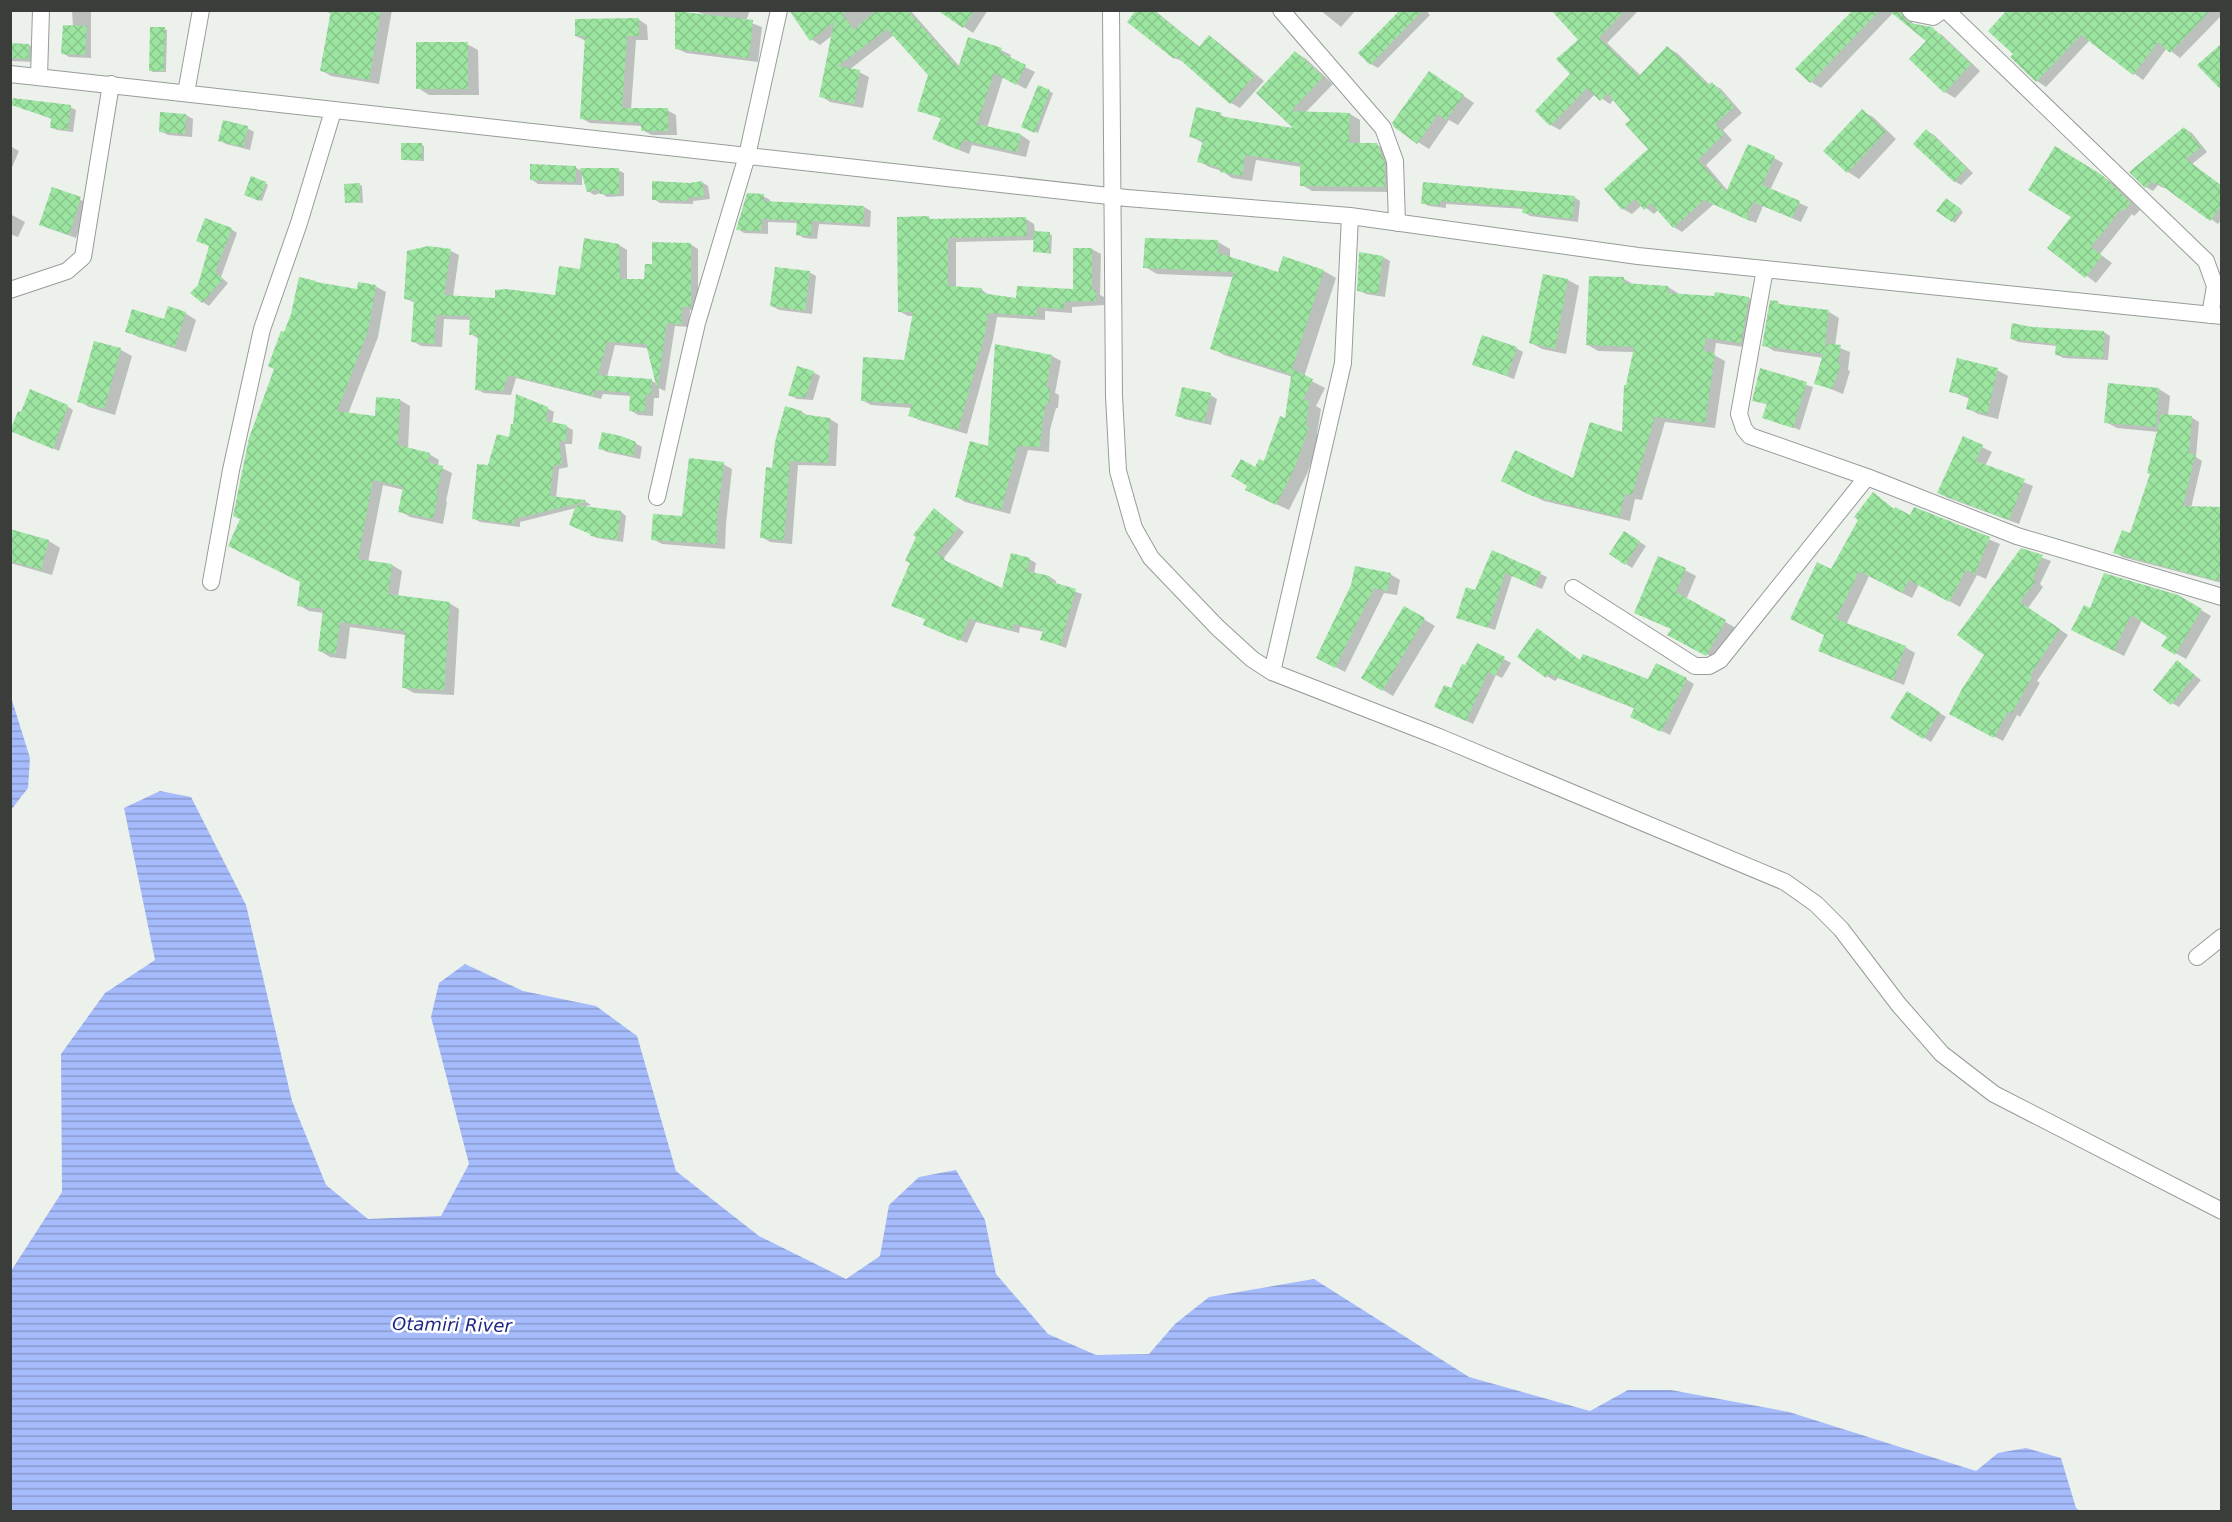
<svg xmlns="http://www.w3.org/2000/svg" width="2232" height="1522" font-family="'DejaVu Sans',sans-serif">
<defs>
<pattern id="water-rules" width="6" height="5" patternUnits="userSpaceOnUse" patternTransform="scale(1.5)"><rect width="6" height="5" fill="#a6bbfc"/><path d="M0 2.5h6" fill="none" stroke="#8899cd"/></pattern>
<pattern id="building-cross-hatch" width="8" height="8" patternUnits="userSpaceOnUse" patternTransform="scale(1.5)"><rect width="8" height="8" fill="#9ce5a1"/><path d="M0 0l8 8M0 8l8-8" fill="none" stroke="#87c58c"/></pattern>
</defs>
<rect width="100%" height="100%" fill="#ecf1ec"/>
<path fill="url(#water-rules)" d="M11,697l19,61 -2,30 -17,22z
M160,791l31,6 55,108 46,196 34,84 42,34 73,-3 28,-52 -38,-147 8,-34 26,-19 58,27 73,15 41,30 39,135 83,65 87,43 34,-23 9,-51 30,-28 37,-7 29,50 11,54 52,60 48,21 53,-1 26,-30 34,-27 105,-18 155,98 121,34 38,-21h43l118,22 187,59 22,-18 28,-5 35,10 15,50 4,3h-2069v-240l51,-79 -1,-138 44,-61 50,-33 -31,-152z"/>
<path fill="#0003" fill-rule="evenodd" d="M72,10h19v48l-22,-1 -6,-4 10,-26z
M324,10h68l-13,74 -48,-8 -10,-6 10,-56z
M692,10h58l-4,11 16,6 -4,35 -72,-9 -10,-5 39,-30z
M796,10h114l50,57 9,-28 32,11 10,5 -2,4 26,13 -9,17 -23,-12 -16,51 34,7 9,6 -4,16 -54,-12 -3,9 -25,-10 -2,-25 -23,-9 10,-36 -35,-39 -45,35 10,2 10,5 -6,31 -33,-6 -9,-6 12,-61 -13,10 -9,-6 -19,-25z
M939,10h49l-15,23z
M1138,10h16l47,38 9,-11 9,6 45,38 -24,27 -9,-5 -46,-41 -11,-4z
M1320,10h36l-15,17z
M1402,10h24l4,5 -52,53 -7,-4z
M1553,10h86l-32,33 34,33 27,-28 9,5 33,32 2,-1 9,5 21,24 -19,17 9,10 -26,25 22,26 46,-33 9,5 -13,27 38,17 -7,15 -38,-16 -7,17 -42,-19 -32,28 -8,-5 -16,-17 -4,4 -12,-9 -10,9 -9,-5 27,-60 -18,-29 -18,-21 -4,5 -15,-10 -35,36 -9,-5 -14,-14 35,-37 8,-34z
M1855,10h57l-2,9 3,5 18,5 11,6 38,36 -25,27 -10,-6 -17,-51 -35,-28 -72,75 -10,-6 -13,-13z
M2010,10h212v5l-42,43 -13,-10 -24,32 -53,-40 -44,47 -9,-6 -25,-24 3,-3z
M638,19l9,6 1,15h-12l-5,69 36,1 9,5 1,20h-25l-10,-5v-4l-52,-3 -9,-5 5,-77 -10,-5z
M164,29l3,1 -1,42h-13l-3,-2z
M10,44l19,1 7,4 -1,13 -25,-1z
M467,44l11,6 1,45h-50l-11,-7z
M1295,52l11,7 27,25 -28,29 45,1 10,6v24l17,1 11,6 7,41 -83,-1 -10,-6v-18l-46,-7 -4,21 -20,-3 -10,-7 -13,-4 -10,-6 4,-18 -13,-7 7,-27 24,6 8,4 69,11 -40,-37z
M1430,73l44,30 -16,22 -9,-5 -20,29 -11,-7z
M1038,87l15,6 -15,40 -12,-5z
M13,105l57,2 6,3 -3,22 -16,-2 -6,-3 1,-8z
M1862,111l11,6 23,22 -37,40 -11,-7 -23,-21z
M186,115l7,4 -1,18 -24,-2 -8,-4z
M247,128l7,4 -4,18 -24,-6 -7,-4z
M2185,129l7,4 15,19 -15,12 30,22v32l-4,6 -53,-38 -2,2 -5,-3 -5,6 -7,-4z
M1927,131l7,4 39,38 -12,12 -7,-4z
M421,145l3,1v15l-21,-1z
M10,146l9,5 -9,21z
M2066,154l47,29 27,27 -6,6 -2,-2 -32,40 12,9 -16,20 -47,-36 24,-30z
M575,167l5,3h38l6,3v23l-17,1 -6,-4 -7,2 -6,-4 -6,-18v12l-44,-1 -7,-5z
M702,182l6,4 2,13 -17,2v3l-33,-1 -6,-4 36,-15z
M265,183l3,2 -6,16 -14,-5z
M359,184l3,2 1,17 -17,-1z
M1424,184l150,13 6,4 -2,21 -48,-6 -6,-4v-3l-78,-5v4l-17,-2 -6,-3z
M53,189l35,14 -12,35 -28,-10z
M763,196l7,4v2l94,5 7,4 -1,16 -51,-3 -2,15 -13,-1 -7,-4 1,-11 -30,-1v12l-24,-1 -6,-4z
M1949,201l14,11 -8,11 -3,-2z
M10,214l15,8 -7,15 -8,-3z
M929,218l5,2 92,-1 8,5 1,8 17,3 -1,19 -16,-3 1,-11 -80,2v46l25,1 9,7 27,4 58,-9 -1,-41 18,-1 9,5 -1,41 4,2v8l-32,2v6l-27,-2v9l-48,-3 -4,22 -26,95 -48,-14 -9,-5 2,-7 -41,-3 -9,-5 43,-39 9,-45h-6l-9,-5z
M231,229l6,4 -16,44 7,6 -19,23 -6,-4z
M1218,242l12,7v10l49,15 5,-16 40,13 12,7 -32,99 21,11 -9,18 5,3 -4,25 4,1 -14,39 -18,36 -30,-14 -3,-27 8,-6 22,-43 7,-43 -69,-22 -12,-7 22,-71 -77,-3 -12,-7z
M690,244l8,5v61h-8l-1,17 -14,-1 -10,65 -6,-3v10h-5l-1,18 -15,-1 -8,-5 1,-14 -28,-2 -2,5 -85,-21 -5,17 -27,-2 -8,-4 3,-50 -8,-5v-14l-27,-1 -2,28 -21,-1 -8,-5 3,-38 -10,-4 45,-48 8,4 -6,42 44,2 59,-2 25,-26 38,-26 8,5v30l19,1 7,-15zM615,345l33,3 9,36 -5,-3 -45,-4z
M1383,257l7,4 -5,36 -19,-3 -8,-4z
M809,272l7,4 -4,38 -33,-4 -7,-4z
M1624,279l11,6 33,2 10,6v2l37,3 1,-4 33,4 10,6 -8,44 -35,-5 -2,12 11,6 -10,67 -50,-6 -23,78 -7,-1 -5,22 -86,-20 -31,-15 61,-6 50,-46 10,-82 -36,-1 -10,-6z
M1568,280l11,6 -13,68 -24,-5 -11,-6z
M321,285l37,6 17,-5 11,6 -8,45 -30,77 29,3 1,-18 22,1 10,6 -2,43 21,5 10,6 -1,6 14,7 -6,28 1,1 -4,22 -33,-7 -10,-6 4,-21 -21,-5 -15,77 24,3 10,6 -4,26 51,6 10,6 -5,86 -40,-2 -11,-6 3,-52 -56,-8 -4,32 -16,-2 -10,-6 4,-38 -15,-2 -10,-6 2,-23 -60,-63 43,-186z
M1778,303l6,3 45,6 10,6 -4,28 15,6 -2,18 2,1 -7,23 -27,-11 8,-25 -50,-7 -10,-6z
M185,313l11,7 -10,32 -48,-15 -11,-6z
M2104,332l6,4 -2,24 -45,-2 -7,-4 1,-8 -39,-4 -6,-3z
M95,342l26,8 11,6 -17,59 -26,-8 -10,-6z
M1516,348l7,4 -9,27 -40,-15z
M1052,356l9,5 -6,32 4,2 -1,13h-2l-6,22 -1,22 -21,-2 -18,64 -45,-12 -9,-6z
M1761,370l52,17 -13,43 -36,-13 4,-12 -14,-5z
M1997,370l11,6 -10,43 -20,-5 -11,-6 3,-9 -19,-8z
M813,372l7,4 -7,24 -16,-1 -7,-4z
M2159,389l11,7 -2,20 23,1 8,5 -3,35 6,4 -11,47 31,4v71l-100,-26 -7,-5 16,-17 21,-60 6,-43 -41,-4 -11,-6z
M1210,395l7,4 -6,26 -27,-6 -7,-4z
M67,406l6,4 -14,41 -41,-18z
M547,408l7,4 -2,12 14,2 7,4 -1,14h-7l3,23 -9,2 -3,29 29,3 6,4 -8,2 38,5 5,4 -3,26 -26,-4 -6,-3 -15,-27 -56,14v5l-40,-5 -7,-4 16,-52 21,-27z
M786,408l16,4 8,5 20,2 8,5 -2,42 -38,-1 -6,79 -22,-2 -8,-5 11,-68z
M635,443l7,4 -2,12 -33,-7 -7,-4z
M1982,447l10,5 -7,14 48,20 -14,38 -71,-26 -9,-5z
M723,464l9,5 -6,55 -1,25 -63,-5 -9,-5 30,-22z
M1874,494l21,16 16,7 4,-8 85,35 -14,35 -9,-4 -17,32 -41,-23 -7,14 -43,-22 -23,49 59,22 10,6 -11,32 -74,-29 -10,-6 5,-15 7,-64z
M941,514l23,18 -21,27 8,6 52,25 26,-31 7,4 -2,11 16,3 6,4v4l26,9 -16,54 -24,-9 2,-7 -24,-5 -1,6 -43,-11 -9,21 -36,-15 -4,-8 -34,-15z
M10,530l39,11 11,7 -8,27 -42,-12z
M1632,537l14,9 -14,22 -6,-4z
M2021,550l30,11 -11,23 3,3 -15,21 40,27 -31,46 3,2 -20,34 -3,-2 -14,26 -44,-23 27,-63z
M1493,552l54,25 -5,12 -30,-13 -17,54 -37,-13 17,-25z
M1685,570l11,6 -10,24 50,28 -18,32 -38,-20 -8,-11 -25,-11z
M1390,574l10,6 -3,15 -13,-2 -39,79 -17,-9 25,-77z
M2178,596l33,20 -25,43 -23,-13 6,-10 -27,-16 -18,36 -41,-21 8,-25z
M1405,608l30,18 -42,70 -30,-18z
M1546,635l35,26 68,20 37,-2 8,5 -24,51 -29,-14 -5,-12 -78,-31 -3,3 -8,-5z
M1478,645l33,18 -9,15 -6,-3 -23,49 -30,-14 8,-20z
M2177,662l24,18 -22,27 -7,-4z
M1908,693l38,24 -15,25 -39,-24z"/>
<path fill="url(#building-cross-hatch)" d="M331,10h50l-12,70 -49,-9z
M789,10h59l-5,5 11,15 22,-20h31l51,58 10,-31 34,11 -2,4 26,13 -10,20 -22,-12 -17,51 44,10 -4,18 -54,-12 -4,10 -27,-11 9,-21 -24,-7 11,-36 -41,-46 -49,37 22,4 -6,34 -35,-7 15,-75 -24,19z
M937,10h38l-12,18z
M1136,10h17l46,37 10,-12 46,40 -25,29 -54,-48 -2,3 -47,-37z
M1400,10h23l-53,55 -12,-12z
M1551,10h74l-26,28 40,38 28,-30 41,39 4,-3 22,25 -19,17 9,10 -26,26 28,32 22,-48 27,12 -13,29 38,16 -8,17 -39,-16 -6,14 5,6 -48,-22 -31,28 -22,-25 -7,7 -9,-11 -13,11 -18,-21 44,-40 -23,-25 5,-4 -23,-27 -7,8 -13,-13 -37,38 -15,-15 35,-37 -14,-15 22,-19z
M1853,10h27l-70,73 -15,-14z
M1888,10h12l3,7 7,6 22,4 39,37 -27,29 -35,-34 17,-18z
M2007,10h204l-41,43 -12,-11 -25,33 -52,-40 -45,47 -26,-25 3,-3 -25,-23z
M675,11l78,9 -4,38 -74,-9z
M639,18v18h-12l-5,72h46v23h-27v-8l-61,-4 5,-83h-10v-17z
M63,25l24,1 -2,29 -24,-1z
M150,27h15l-1,44h-15z
M416,42h52v47h-52z
M10,43l19,1v15l-19,-1z
M2222,43v48l-25,-26z
M1295,51l28,26 -32,34 59,2 -1,30h28l8,20v24l-85,-1v-23l-55,-8 -3,21 -22,-4 1,-4 -24,-6 6,-22 -14,-3 7,-30 26,6 -3,3 74,12 -37,-35z
M1429,71l35,24 -18,25 -8,-6 -21,30 -23,-17 -2,-4z
M1038,85l12,5 -15,43 -14,-6z
M13,98l58,7 -3,25 -18,-2 1,-10 -40,-13z
M1862,109l24,23 -39,41 -24,-22z
M160,112l26,2 -1,20 -26,-2z
M223,120l25,6 -5,21 -25,-6z
M2184,127l17,20 -15,12 36,27v19l-12,16 -52,-38 -3,2 -3,-4 -7,7 -16,-16z
M1926,129l41,39 -13,14 -41,-38z
M401,143h21v17h-21z
M2055,146l47,29 29,28 -8,8 -2,-2 -30,38 11,9 -17,22 -38,-30 24,-31 -43,-27z
M530,164l46,2 -1,16 -45,-2z
M580,168h39v26h-19v-5l-13,3z
M251,176l15,6 -7,19 -15,-6z
M652,181l38,2 12,-2 2,15 -17,2v3l-35,-1z
M1423,182l152,14 -3,23 -50,-6 1,-6 -83,-6v4l-19,-1z
M360,183v19l-15,1 -1,-19z
M52,187l29,10 -12,38 -30,-10z
M747,193l17,1 -1,7 101,5 -1,18 -51,-3 -1,15 -15,-1 1,-15 -35,-1 -1,12 -25,-1z
M1946,198l15,11 -9,13 -16,-11z
M929,216v3l97,-2 1,19 -79,2v48l34,2 -1,5 35,5 1,-12 56,3v-41h19v42h4v11l-32,1v7l-27,-2v9l-49,-3 -3,21 -27,96 -50,-14 4,-12 -51,-3 2,-44 41,3 9,-48h-15l-1,-95z
M205,218l27,10 -17,44 8,7 -21,24 -12,-10 8,-8 11,-39 -13,-5z
M1034,231l16,1 -1,21 -16,-1z
M584,238l35,6 1,35h24l1,-15h7v-22l39,1v64h-9l-1,17 -14,-1 -10,66 -11,-45 -39,-2 -9,33 54,4 -1,16 -5,-1 -1,18 -16,-1 1,-18 -35,-3 -2,6 -85,-21 -5,16 -28,-1 3,-55h-9l1,-19 -34,-1 -2,29 -23,-2 3,-42 -10,-1 3,-48 21,-5 23,3 -7,46 51,3v-8l12,-1 48,6 4,-29 21,3z
M1145,238l73,2v13l60,19 5,-16 41,14 -32,99 21,10 -10,21 6,1 -3,25 3,1 -14,40 -19,38 -31,-15 2,-4 -16,-10 10,-17 14,8 4,-8 5,2 16,-45 5,2 7,-49 -1,5 -81,-25 24,-77 -91,-4z
M1359,252l24,4 -5,38 -21,-3z
M775,267l35,4 -5,40 -35,-5z
M1543,274l25,5 -13,70 -26,-6z
M1589,276l35,1v6l44,3v7l46,3 1,-4 34,5 -8,46 -35,-5 -3,12 12,4 -10,69 -50,-6 -23,78 -7,-1 -6,23 -87,-21 -31,-15 14,-31 58,28 17,-56 32,10 2,-47h2l8,-38 -48,-2z
M299,277l17,4v1l41,7 1,-7 18,3 -8,46 -31,80 38,5 1,-19 24,2 -2,46 32,8 -2,9 15,4 -7,29h2l-5,24 -35,-7 5,-25 -30,-7 -15,79 34,5 -4,30 62,8 -6,88 -42,-2 3,-57 -65,-9 -4,32 -18,-3 5,-42 -26,-3 3,-24 -72,-36 12,-27 -7,-3 16,-78 25,-69 -6,-3 13,-35 3,1 7,-18z
M1770,300l8,1v3l51,6 -5,41 3,-8 14,2 -3,18 3,1 -9,25 -18,-5 9,-30 -61,-8z
M168,306l18,6 -11,35 -50,-15 7,-23 32,10z
M2012,323l20,4 72,4 -1,27 -48,-3 1,-11 -46,-5z
M1482,335l35,12 -10,29 -35,-11z
M94,341l27,7 -17,61 -27,-7z
M995,344l57,11 -6,33h4l-1,15h-3l-4,21 -2,23 -22,-1 -17,64 -46,-13 15,-56 18,5z
M1957,358l41,10 -11,46 -21,-5 3,-13 -20,-4z
M797,366l17,5 -8,26 -18,-1z
M1760,368l47,14 -14,46 -31,-10 5,-14 -15,-3z
M2108,383l51,5 -3,39 -52,-4z
M1182,387l29,6 -7,29 -29,-6z
M30,389l38,16 -15,44 -43,-18 8,-20 3,1z
M516,394l32,13 -2,14 21,4 -1,16h-7l3,23 -9,2 -3,30 35,4v2l-71,17v5l-42,-5 5,-55 11,1 9,-31 12,3 2,-13h2z
M785,406l17,5 -1,3 29,4 -2,45 -38,-2 -6,79 -24,-2 6,-71 6,1 3,-26z
M2161,414l31,2 -3,37 6,2 -12,51 39,1v61l-4,13 -105,-28 9,-23 8,3 20,-59 -3,-1z
M602,432l19,4 15,6 -3,14 -35,-7z
M1963,436l20,9 -7,16 49,18 -16,41 -72,-27z
M689,458l35,4 -7,56v26l-66,-4 2,-26 29,2z
M1873,492l21,17 1,-2 15,8 4,-8 76,30 -15,37 -9,-4 -17,32 -40,-22 -7,13 -43,-22 -23,48 70,27 -13,34 -75,-29 6,-16 -34,-16 27,-57 14,7 27,-49 -4,-3z
M576,505l45,6 -4,29 -27,-4v-2l-21,-9z
M934,508l24,20 -21,26 8,4 -1,2 58,28 9,-35 19,5 -3,13 23,5 -1,5 27,8 -16,56 -20,-5 3,-10 -30,-6 -1,6 -43,-11 -9,22 -37,-16 2,-6 -34,-13 19,-43 -5,-2 11,-24 -3,-2z
M10,529l39,11 -8,30 -31,-9z
M1624,531l16,10 -15,24 -16,-11z
M2021,548l22,7 -10,23 3,3 -16,21 40,27 -30,46 2,2 -20,36 -4,-2 -14,27 -45,-24 13,-25 22,-34 -27,-20z
M1492,550l49,22 -6,14 -30,-13 -17,55 -32,-10 10,-31 9,3z
M1658,556l28,12 -10,24 50,28 -20,36 -39,-21 4,-6 -37,-16z
M1355,566l36,7 -4,18 -13,-3 -39,80 -19,-10 35,-73z
M2104,573l74,22 24,14 -27,46 -14,-9 6,-9 -36,-22 -17,36 -43,-21 13,-25 6,3z
M1404,606l21,12 -43,73 -21,-13z
M1537,628l43,32 3,-6 65,25 8,-16 31,15 -26,54 -31,-15 4,-9 -85,-34 -3,4 -29,-21z
M1477,643l28,14 -10,19 -7,-4 -22,49 -32,-14 10,-22 7,3 11,-24 3,1z
M2177,660l18,15 -24,30 -18,-15z
M1907,691l33,21 -17,27 -33,-21z"/>
<g fill="none" stroke-linecap="round" stroke-linejoin="round">
<g stroke="#979c98" stroke-width="18">
<path id="minor" d="M1111,10l3,386 4,75 16,57 17,30 66,69 35,32 20,13 167,65 346,145 31,22 25,25 58,76 43,49 52,40 228,117
M1281,10l102,118 12,33 2,62
M1910,10l3,3 20,4 10,-7
M1946,10l260,251 9,25 -5,29
M10,74l1117,124 223,18 288,40 584,60
M39,77l2,-67
M186,93l15,-83
M1765,269l-26,145 5,15 6,7 117,41 150,59 205,61
M10,290l57,-19 16,-14 28,-173
M657,497l40,-174 50,-167 32,-146
M211,582l20,-112 31,-141 37,-106 34,-112
M1573,588l122,78h14l11,-6 147,-183
M1272,672l71,-309 7,-147
M2197,957l25,-20"/>
</g>
<use href="#minor" stroke="#fff" stroke-width="16"/>
</g>
<g text-anchor="middle" stroke-width="5" stroke-linejoin="round" paint-order="stroke">
<g font-size="18" font-style="italic" fill="#1f2983" stroke="#fff">
<text transform="translate(452 1325) rotate(1)" y="6">Otamiri River</text>
</g>
</g>
<rect width="2232" height="1522" fill="none" stroke="#3b3d3b" stroke-width="24"/>
</svg>
